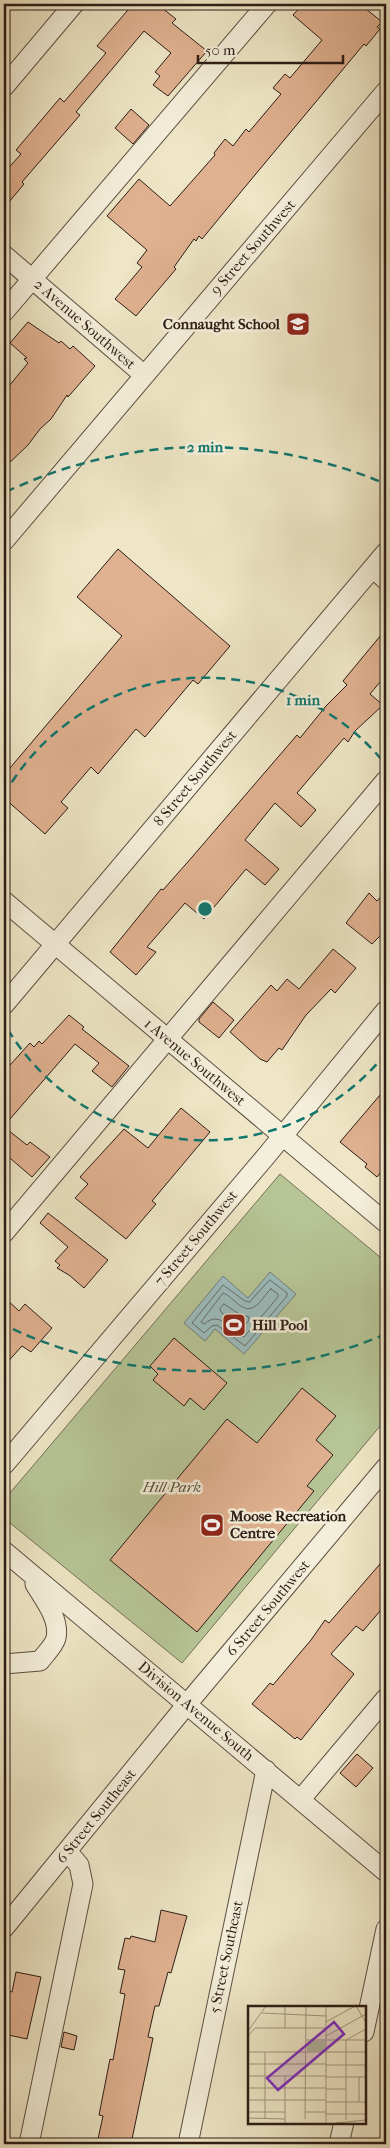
<svg xmlns="http://www.w3.org/2000/svg" width="390" height="2148" font-family="'IM FELL French Canon',serif">
<rect width="100%" height="100%" fill="#eee6c6"/>
<filter id="stains"><feTurbulence type="fractalNoise" baseFrequency=".004" numOctaves="4"/><feColorMatrix values="0 0 0 0 .2 0 0 0 0 .09 0 0 0 0 .02 0 0 0 .5 -.17"/></filter>
<radialGradient id="worn" r=".72"><stop offset=".6" stop-color="#630" stop-opacity="0"/><stop offset="1" stop-color="#630" stop-opacity=".3"/></radialGradient>
<path fill="#b7c596" stroke="#727056" d="M280,1174l106,88v157l-204,244 -178,-145v-18z"/>
<path fill="#9cbdbe" stroke="#6f7d7b" d="M270,1272l26,22 -52,60 -29,-25 -10,12 -21,-18 39,-47 25,22z"/>
<g fill="none" stroke-linecap="round" stroke-linejoin="round">
<path stroke="#646c6a" stroke-width="1" d="M270,1280l17,13v3l-42,50 -28,-21 -5,1 -8,7 -12,-10 31,-38 22,16 4,1z
M271,1289l7,5v3l-34,40c-15,-5 -22,-28 -40,-13l-3,-2 22,-29c10,3 19,21 31,14 7,-4 11,-13 17,-18z
M224,1304l15,10 10,3v3l-5,6 -4,1 -19,-15 -1,-3z"/>
</g>
<path fill="#e0b190" stroke="#2c1c16" d="M133,4h24l19,15 -4,4 35,28 -39,45 -15,-11 7,-9 -5,-4 16,-19 -27,-22 -68,81 4,3 -58,67 2,2 -20,24v-35l17,-19 -5,-4 44,-52 4,4 42,-49 -9,-7z
M303,4h57l22,18 -5,5 3,2 -14,17 -2,-2 -134,161 -28,34 -3,-3 -3,5 -2,-2 -20,28 2,2 -40,47 -21,-17 27,-32 -5,-4 10,-13 -40,-34 32,-37 31,27 45,-51 -1,-2 11,-14 8,7 13,-17 3,3 32,-38 -8,-6 12,-14 5,4 32,-38 -29,-25z
M131,109l18,16 -16,19 -18,-16z
M28,322l31,21 2,-2 9,8 3,-3 22,20 -27,31 -1,-2 -16,24 -11,10 -12,16 -24,23v-76l24,-29 -4,-4 3,-1 -17,-15z
M118,549l112,97 -32,38 -5,-4 -48,57 -9,-8 -38,45 -7,-7 -30,35 7,6 -23,26 -41,-36v-23l118,-139 -45,-39z
M386,629v46l-16,19 13,11 -28,26 -7,11 -4,-4 -47,55 19,17 -15,17 -26,-24 -30,37 34,29 -14,16 -19,-16 -42,50 -19,-16 -38,44 9,5 -20,23 -26,-23 51,-63 2,1 30,-34 104,-121 3,3 26,-32 21,-21 -4,-4z
M386,891v51l-6,-6 -8,8 -26,-21 23,-30 8,8z
M333,949l23,19 -21,25 -4,-4 -25,26 -24,35 -3,-2 -12,14 -7,-3 -30,-27 41,-47 6,6 10,-12 12,10z
M213,1002l21,18 -15,18 -20,-16v-3z
M69,1015l15,12 -2,2 47,37 -17,21 -20,-16 7,-8 -24,-19 -71,82v-66l6,5 20,-22 4,4 5,-6 3,3z
M386,1088v78l-9,11 -12,-10 2,-3 -27,-22z
M181,1108l29,24 -58,69 4,3 -30,35 -51,-41 13,-14 -8,-7 44,-48 24,19z
M4,1127l23,18 3,-3 20,15 -18,20 -28,-24z
M48,1213l60,47 -24,28 -15,-13 -12,-7 3,-3 -5,-4 13,-14 -28,-24z
M4,1297l15,14 6,-7 27,24 -21,24 -9,-6 -18,20z
M174,1338l53,45 -23,27 -14,-12 -6,8 -31,-26 5,-6 -8,-8z
M302,1388l34,28 -20,24 17,15 -26,31 7,5 -117,141 -87,-72 117,-141 30,24z
M386,1557v47l-23,27 -7,-5 -25,28 23,20 -53,66 -4,-3 -2,2 -43,-35 18,-21 3,2 38,-45 14,-20 4,3z
M357,1754l16,14 -17,19 -16,-14z
M161,1910l26,6 -16,57 -3,-1 -9,34h-4l-7,31 5,1 -22,106 -33,-5 5,-23 -4,-1 11,-56 3,1 12,-66 -5,-1 5,-23 -7,-1 7,-31 5,1 1,-3 24,6z
M16,1972l25,5 -14,62 -23,-5v-44l8,2z
M64,2032l13,4 -3,14 -13,-3z"/>
<g fill="none" stroke-linecap="round" stroke-linejoin="round">
<g stroke="#5c4e42" stroke-width="21">
<path id="minor" d="M4,87l70,-83
M4,255l140,120
M4,312l263,-308
M4,541l382,-450
M373,568l13,12
M4,901l382,322
M4,1005l382,-453
M4,1233l382,-453
M4,1465l263,-310 119,-145
M4,1551l382,321
M4,1664l36,-3c5,-7 14,-15 16,-23 4,-19 -12,-39 -21,-54
M301,1799l85,-101
M4,1928l184,-225 198,-236
M364,2032l22,-103
M29,2144l54,-260 -4,-19 -12,-14
M188,2144l78,-374
M339,2144l5,-22"/>
</g>
<use href="#minor" stroke="#f4efda" stroke-width="19"/>
</g>
<g fill="none" stroke="#0f766e" stroke-width="2.5" stroke-dasharray="9 6">
<path d="M386 1053A231 231 0 0 1 4 1023M4 795A231 231 0 0 1 386 765"/>
<path d="M386 1334A462 462 0 0 1 6 1326M6 492A462 462 0 0 1 386 484"/>
</g>
<defs>
<g id="school-square" transform="scale(1.25)"><rect x="-9" y="-9" width="18" height="18" rx="4" fill="#8f2418" stroke="#f4efda"/><path d="M0-5L7-2L0 1L-7-2ZM-4 1L0 2.5L4 1V4Q0 6-4 4Z" fill="#fff"/></g>
<g id="stadium-square" transform="scale(1.25)"><rect x="-9" y="-9" width="18" height="18" rx="4" fill="#8f2418" stroke="#f4efda"/><path d="M0-5a6.5 5 0 1 0 0 10a6.5 5 0 1 0 0-10ZM-3.5-1.8h7v3.6h-7Z" fill="#fff"/></g>
</defs>
<g fill-rule="evenodd">
<use href="#school-square" x="298" y="324"/>
<use href="#stadium-square" x="234" y="1325"/>
<use href="#stadium-square" x="212" y="1525"/>
</g>
<g text-anchor="middle" stroke-width="5" stroke-linejoin="round" paint-order="stroke">
<g font-size="15" fill="#2c1c16" stroke="#f4efda">
<text transform="translate(253 247) rotate(-49)" y="5">9 Street Southwest</text>
<text transform="translate(85 324) rotate(41)" y="5">2 Avenue Southwest</text>
<text transform="translate(195 778) rotate(-50)" y="5">8 Street Southwest</text>
<text transform="translate(195 1062) rotate(40)" y="5">1 Avenue Southwest</text>
<text transform="translate(196 1238) rotate(-50)" y="5">7 Street Southwest</text>
<text transform="translate(268 1608) rotate(-50)" y="5">6 Street Southwest</text>
<text transform="translate(196 1711) rotate(40)" y="5">Division Avenue South</text>
<text transform="translate(96 1816) rotate(-51)" y="5">6 Street Southeast</text>
<text transform="translate(226 1957) rotate(-78)" y="5">5 Street Southeast</text>
</g>
<g font-size="15" font-weight="bold" fill="#2c1c16" stroke="#f4efda" text-anchor="start">
<text x="280" y="329" text-anchor="end">Connaught School</text>
<text x="252" y="1330">Hill Pool</text>
<text x="230" y="1521">Moose Recreation<tspan x="230" dy="17">Centre</tspan></text>
</g>
<g font-size="15" font-style="italic" fill="#564f3c" stroke="#f4efda">
<text x="172" y="1492">Hill Park</text>
</g>
</g>
<g transform="translate(248 2006)">
<rect width="118" height="118" fill="#eee6c6"/>
<path d="M59,35h18v10h-18z" fill="#b7c596"/>
<path fill="none" stroke="#a09580" stroke-width="1" d="M108,0l10,17M14,7l64,3M78,16l29,-16M37,22v-22M0,25l18,-25M0,30l7,-8h70M78,30l40,-22M58,34h60M0,46h118M0,58h78M78,59h40M0,70h78M78,71h40M111,71v25M0,82h78M78,83h20M0,94h78M78,96h40M0,106h37M57,106h21M78,108h40M0,112l37,1M17,112v-66M57,113l1,-113M98,114v-80l20,-11M37,117v-47M78,117v-116M88,117l30,-3"/>
<path fill="#7b2cbf" fill-opacity="0.15" stroke="#7b2cbf" stroke-width="2.5" d="M86,16l10,12 -66,56 -11,-12z"/>
<rect width="118" height="118" fill="none" stroke="#2c1c16" stroke-width="2.5"/>
</g>
<circle cx="205" cy="909" r="8" fill="#0f766e" stroke="#f4efda" stroke-width="2.5"/>
<g font-size="15" text-anchor="middle" font-weight="bold" fill="#0f766e" stroke="#f4efda" stroke-width="5" stroke-linejoin="round" paint-order="stroke">
<text x="205" y="452">2 min</text>
<text x="303" y="705">1 min</text>
</g>
<rect width="390" height="2148" fill="none" stroke="#eee6c6" stroke-width="20"/>
<rect x="5" y="5" width="380" height="2138" fill="none" stroke="#2c1c16" stroke-width="2.5"/>
<rect x="10" y="10" width="370" height="2128" fill="none" stroke="#2c1c16"/>
<path d="M198 55v8h145v-8" fill="none" stroke="#2c1c16" stroke-width="2.5"/>
<text x="205" y="55" font-size="15" fill="#2c1c16" stroke="#f4efda" stroke-width="4" paint-order="stroke">50 m</text>
<rect width="100%" height="100%" filter="url(#stains)"/>
<rect width="100%" height="100%" fill="url(#worn)"/>
</svg>
